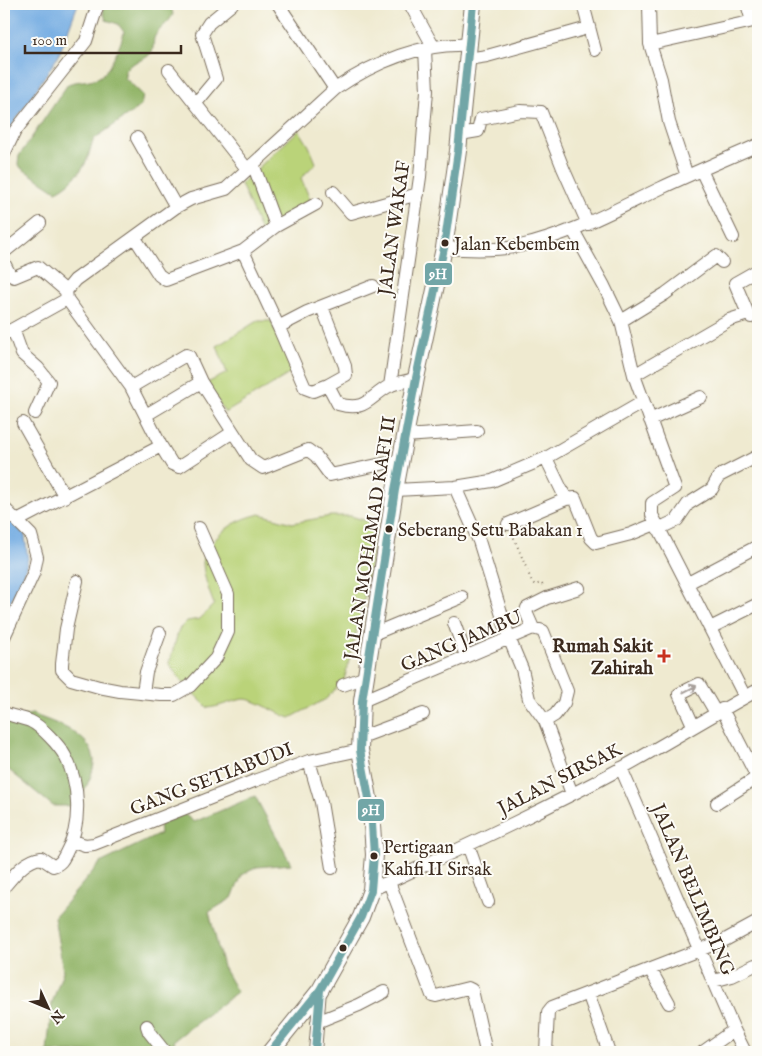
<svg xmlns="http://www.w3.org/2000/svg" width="762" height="1056" font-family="'IM FELL English',serif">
<rect width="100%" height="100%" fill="#fdfcf7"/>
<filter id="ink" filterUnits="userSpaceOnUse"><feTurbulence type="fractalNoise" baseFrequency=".02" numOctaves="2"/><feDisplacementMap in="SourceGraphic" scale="10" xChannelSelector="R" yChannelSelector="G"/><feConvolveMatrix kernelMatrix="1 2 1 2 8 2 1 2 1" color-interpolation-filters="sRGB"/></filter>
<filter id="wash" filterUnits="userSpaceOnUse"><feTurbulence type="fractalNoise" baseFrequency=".0096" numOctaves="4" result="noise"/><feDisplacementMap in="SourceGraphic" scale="20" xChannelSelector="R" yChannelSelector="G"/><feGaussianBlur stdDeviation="1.12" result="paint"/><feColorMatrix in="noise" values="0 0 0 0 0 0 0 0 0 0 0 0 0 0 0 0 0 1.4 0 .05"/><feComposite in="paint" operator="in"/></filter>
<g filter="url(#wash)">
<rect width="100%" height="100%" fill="#efead0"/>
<path fill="#bad379" stroke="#7a7e4c" d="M299,130l10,16 7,17 -15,15 13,31 -50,30 -23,-55z
M257,321h14l23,50 -69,42 -18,-30 20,-10 -10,-27z
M260,514l32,9 39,-7h20l22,7 -2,41 -9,46 -18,70 -18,19 -36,19c-12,-4 -36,-20 -47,-19 -12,2 -23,8 -35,9l-27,-27 -12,-17 10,-35 8,-8 13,-2 14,-15c-5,-12 -14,-37 -10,-50 1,-3 5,-7 7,-9 13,-18 28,-26 49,-31z"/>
<path fill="#93b569" stroke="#677044" d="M105,4h61l5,3 2,7c-4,10 -15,14 -19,24 -1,5 0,11 -3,15 -6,8 -19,8 -26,17v8l18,17 -2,11 -47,33c-4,7 -4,15 -8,23 -5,10 -19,25 -30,29l-35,-23 -3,-5 1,-7 49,-72c10,-4 21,-2 31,-7 11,-5 22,-33 25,-45l-6,-8 -12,-4 -3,-9z
M32,714c22,9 58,18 62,46 1,12 -12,36 -18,46h-23l-49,-40v-46z
M255,796l36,68 -34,3 -15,8 -10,23 -23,14 14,55 14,25 -64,49 9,11h-135l5,-49 11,-32 -9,-54 46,-54 60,-29 -1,-11 25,-9 10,8z"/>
<path fill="#72abe2" stroke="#566a80" d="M4,4h74l-19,51 -55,83z
M4,517l14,6 6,6 4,30 -5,19 -19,35z"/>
</g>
<g filter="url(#ink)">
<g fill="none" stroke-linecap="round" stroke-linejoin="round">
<g stroke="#7a6d5c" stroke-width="14">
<path id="minor" d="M278,4l57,85
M410,4l23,42
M583,4l12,46
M649,4l1,40 11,35 8,43 18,54
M747,4l5,17
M650,44l108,-24
M467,59l20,-3 94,-26
M169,70l78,99
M196,103l20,-24 -14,-45 7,-11 23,-19
M460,134l18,-3 3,-12 39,-8 21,1 22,56 25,56
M137,138l39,69
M4,154l11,-23 71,-90 12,-37
M253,164l23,62
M701,170l32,67
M333,192l18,21 67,-19
M573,230l31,56 17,35 13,54 41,113 -23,15v12l93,182
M135,238l24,37 7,5 77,-29 33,-25 40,-22
M444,248c26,2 51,3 76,-2 50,-11 95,-36 141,-58 32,-15 65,-29 97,-43
M243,251l36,77
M4,252l36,-29
M4,263l6,12 4,2 24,-10 28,24
M322,307l23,59 1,9 -18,10 -15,6 -8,-3 -26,-60 1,-2 27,-14 66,-26
M748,314l-13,-31 23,-13
M621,321l44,-27 51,-38 6,6
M13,329l9,25 16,14 11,14 -14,31
M4,334l63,-35
M634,375l95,-55 19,-6 3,3 7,-2
M328,385l10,19c28,8 30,-6 51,-18 8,-4 18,-4 27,-8
M390,386l30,-209 7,-86 -2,-42
M131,387l55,-32 3,1 12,26 50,78 12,8 45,-18 8,6 14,19 71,-15
M146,415l55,-33
M650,420l51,-23
M23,423l42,74
M405,436l72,-5
M161,446l11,18 7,3 54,-35
M546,458l20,41
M455,487l24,54 30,97 13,31 7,30 16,22 27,73
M395,490l60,-3 37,-6 54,-23 97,-56
M4,508l27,27 6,22 -3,15 -30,65
M17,521l144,-75 -30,-59 -64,-88 -1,-8 9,-11 101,-73 15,-8 35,-10 109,-100c40,-27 85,-46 133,-44
M508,524l58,-25 9,-1 16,40 5,5 35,-9 24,-10
M658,529l19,-9 11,-16 24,-15 7,-13 39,-20
M77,581l-11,48 -4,35v6l9,9 28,8 21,4 41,4h13l16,-9 26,-28 12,-26v-38l-29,-66
M688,583l70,-37
M454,623l12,33
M533,628l-7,-16 1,-4 20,-10 32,-10
M710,628l48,-24
M373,634l89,-37
M343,685l23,-8
M143,693l3,-21 14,-39
M362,701l171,-73 10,3 24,60 -3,12 -9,12 -10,6
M4,713c8,3 18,5 26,8 11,5 29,24 35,35 15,28 17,69 1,97 -3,6 -5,11 -13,13l-12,-8c-16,2 -27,17 -37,29
M693,725l-14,-31 20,-10 17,29
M359,738l64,-24
M309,761l12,41 11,66
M621,768l113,262 11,22
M717,803l36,-23 3,-5 -34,-66
M73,841l12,4 9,-1 160,-63 55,-20 51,-11
M468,845l20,57
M389,882l43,113 4,1 32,-8 4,2 14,62
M371,890c84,-39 168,-77 249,-121 47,-26 92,-54 138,-79
M650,969l19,34
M713,981l19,-5 23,-11
M588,993l21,59
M317,1022l42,-17 25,-13
M147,1026l2,6 16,20
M315,1052l5,-62
M546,1052l2,-40 4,-5 173,-67 33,-18
M703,1052l31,-22"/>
</g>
<g stroke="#7a6d5c" stroke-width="18">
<path id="major" d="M270,1052l50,-62 41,-73 10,-27 3,-35 -3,-46 -11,-59 2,-49 33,-211 21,-112 28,-130 14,-97 15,-147"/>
</g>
<path stroke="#7a6d5c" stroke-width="2" stroke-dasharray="1 4" stroke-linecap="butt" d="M512,533l20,49 3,3 6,-2 3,4"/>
<use href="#minor" stroke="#fff" stroke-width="12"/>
<use href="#major" stroke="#fff" stroke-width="16"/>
<g stroke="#fdfcf7" stroke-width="11">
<path id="bus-1" d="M270,1052l50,-62 41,-73 10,-27 3,-35 -3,-46 -11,-59 2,-49 33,-211 21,-112 28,-130 14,-97 15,-147
M315,1052l5,-62"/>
</g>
<use href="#bus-1" stroke="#72a6a7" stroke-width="8"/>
</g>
<defs><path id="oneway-shaft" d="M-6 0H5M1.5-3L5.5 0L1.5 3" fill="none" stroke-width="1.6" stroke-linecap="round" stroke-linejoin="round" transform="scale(1.25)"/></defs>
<use stroke="#a79f9a" href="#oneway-shaft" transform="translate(690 689) rotate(-27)"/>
</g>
<g fill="#3b2a1e" stroke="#fdfcf7" stroke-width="2">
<circle cx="445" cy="243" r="4.5"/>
<circle cx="389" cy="529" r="4.5"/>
<circle cx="374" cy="856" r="4.5"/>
<circle cx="343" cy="948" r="4.5"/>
</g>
<path fill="#c8321e" stroke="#fdfcf7" stroke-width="2" d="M661.5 648.5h5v5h5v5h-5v5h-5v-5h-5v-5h5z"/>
<g text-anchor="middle" stroke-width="4" stroke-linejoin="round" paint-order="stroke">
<g font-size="18" fill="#3b2a1e" stroke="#fdfcf7" text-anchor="start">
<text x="454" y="250">Jalan Kebembem</text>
<text x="398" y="536">Seberang Setu Babakan 1</text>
<text x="383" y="853">Pertigaan<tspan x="383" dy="22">Kahfi II Sirsak</tspan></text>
</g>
<g font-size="19" fill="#3b2a1e" stroke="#fdfcf7">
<text transform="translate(393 228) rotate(-82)" y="7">JALAN WAKAF</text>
<text transform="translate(369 538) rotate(-81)" y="7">JALAN MOHAMAD KAFI II</text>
<text transform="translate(461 640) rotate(-23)" y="7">GANG JAMBU</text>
<text transform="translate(211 778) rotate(-21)" y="7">GANG SETIABUDI</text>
<text transform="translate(559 778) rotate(-27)" y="7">JALAN SIRSAK</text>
<text transform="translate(694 889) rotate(67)" y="7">JALAN BELIMBING</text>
</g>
<g font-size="19" font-weight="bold" fill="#3b2a1e" stroke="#fdfcf7" text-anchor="end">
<text x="653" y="652">Rumah Sakit<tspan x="653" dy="22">Zahirah</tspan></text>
</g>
</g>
<g stroke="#fdfcf7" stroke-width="2">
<rect x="424" y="262" width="29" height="24" rx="5" fill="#72a6a7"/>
<rect x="357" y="798" width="28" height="24" rx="5" fill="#72a6a7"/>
</g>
<g font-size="14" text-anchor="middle" font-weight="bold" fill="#fff">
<text x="438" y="279">9H</text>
<text x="371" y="815">9H</text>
</g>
<rect width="762" height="1056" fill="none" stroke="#fdfcf7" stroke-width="20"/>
<g transform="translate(48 1008) rotate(134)" stroke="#fdfcf7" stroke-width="4" paint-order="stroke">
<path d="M0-4L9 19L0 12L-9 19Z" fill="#3b2a1e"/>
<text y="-8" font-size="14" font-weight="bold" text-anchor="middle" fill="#3b2a1e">N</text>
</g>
<path d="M25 45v8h156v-8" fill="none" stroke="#3b2a1e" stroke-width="2.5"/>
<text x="32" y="45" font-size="15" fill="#3b2a1e" stroke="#fdfcf7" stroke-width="4" paint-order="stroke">100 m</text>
</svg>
